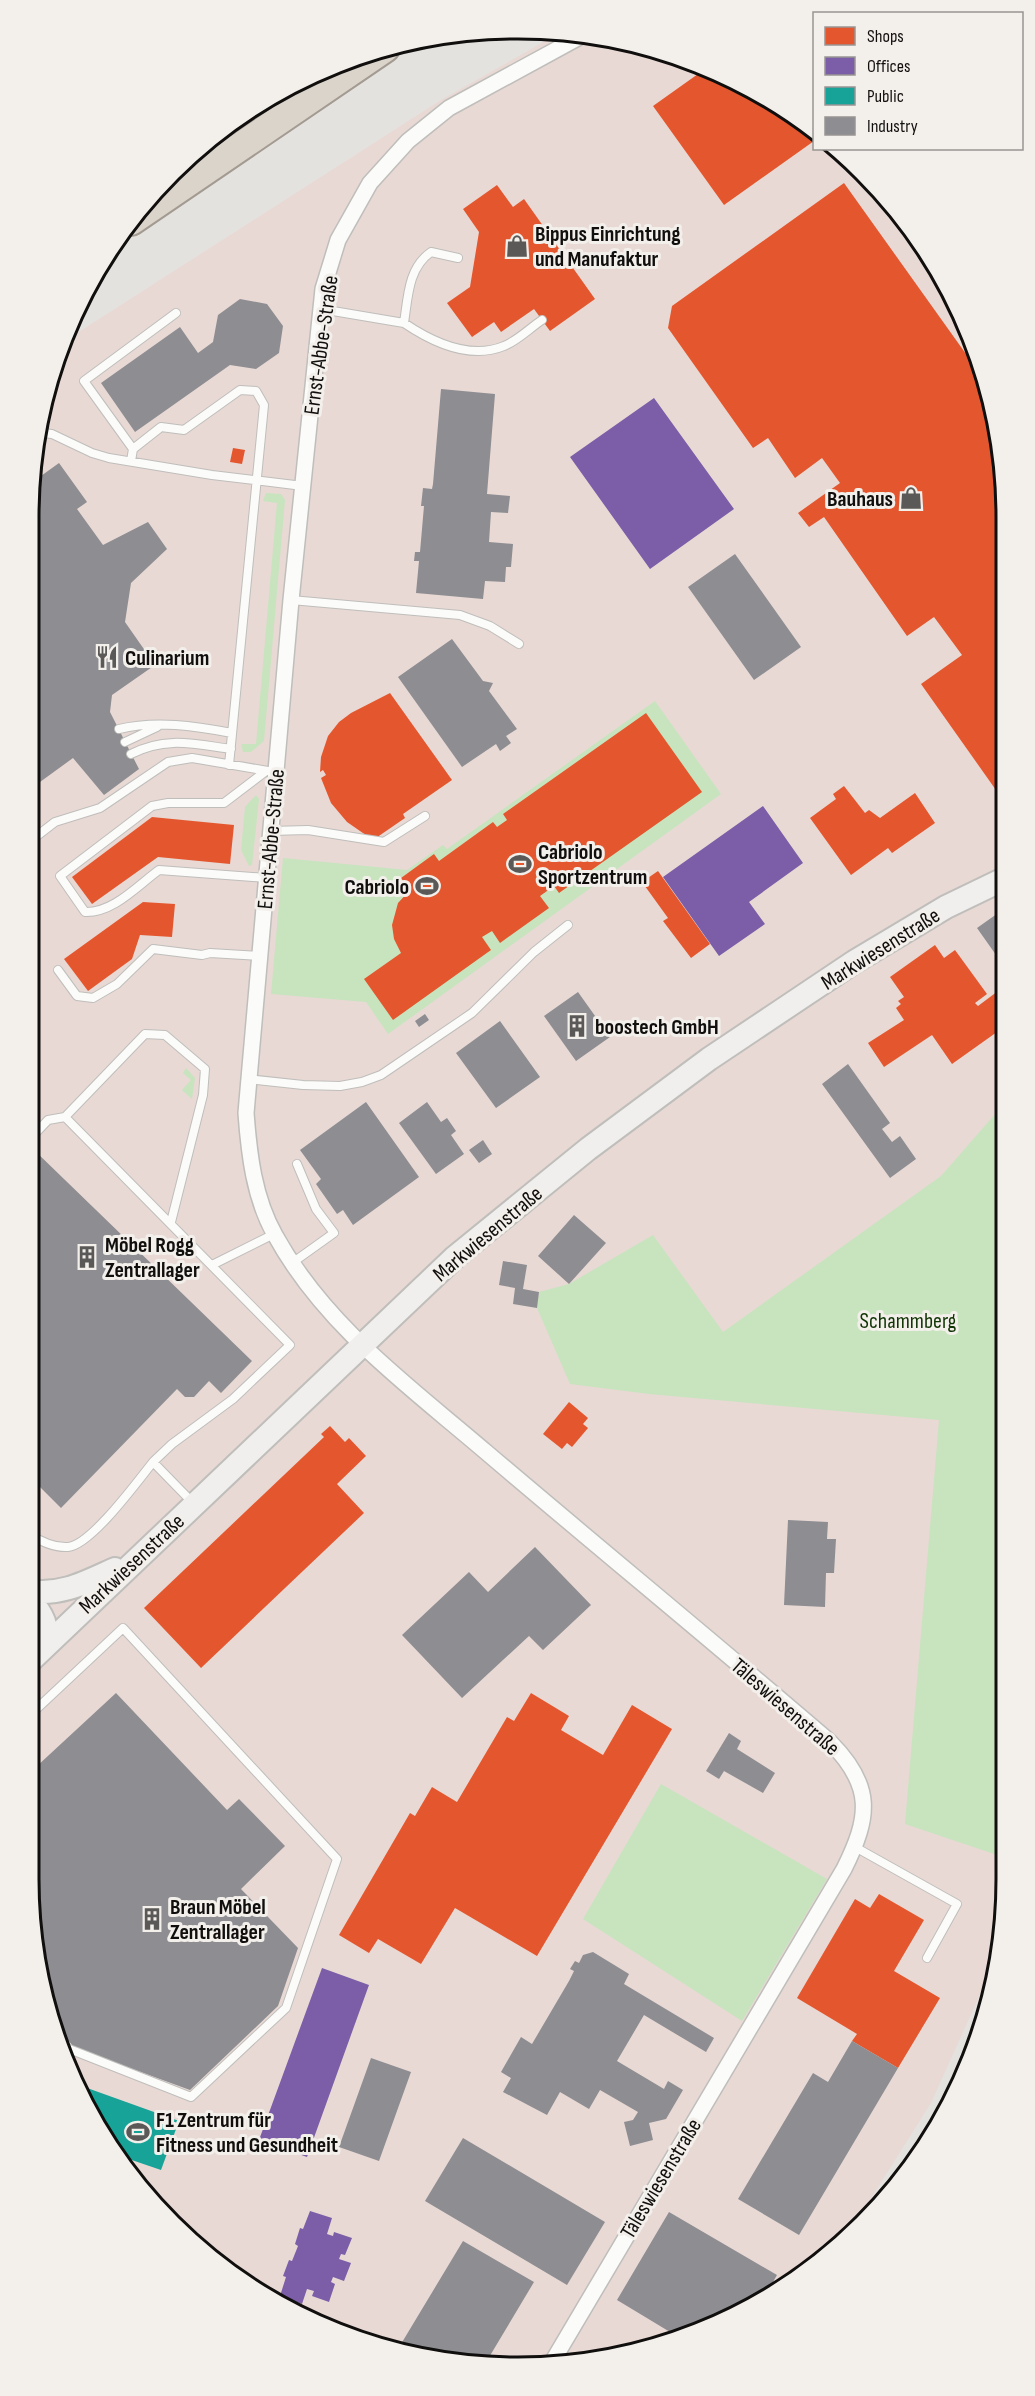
<svg xmlns="http://www.w3.org/2000/svg" width="1035" height="2396" font-family="'Sofia Sans Condensed',sans-serif">
<rect width="100%" height="100%" fill="#e4e2df"/>
<path fill="#e8d9d4" d="M561,32l21,1 93,22 114,56 25,24v13l15,1 76,71 64,110 33,123 4,1425 -14,90 -61,135 -78,124 -91,75 -149,56 -96,9 -95,-9 -149,-56 -123,-101 -56,-78 -39,-87 -26,-158v-1361l26,-157 8,-18 378,-242z"/>
<path fill="#c7e4be" d="M266,493l15,1 4,6 -21,241 -13,11h-8l-2,-8h15l21,-241 -14,-2z
M655,701l66,93 -333,240 -22,-32 -95,-8 12,-136 124,12 36,-25 4,4z
M256,795l3,4 -7,66 -3,1 -8,-16 4,-43z
M186,1068l9,10 -3,21 -10,-9 9,-10 -8,-7z
M1004,1104l2,754 -101,-34 34,-404 -290,-26 -79,-10 -33,-76 2,-16 30,-8 84,-49 70,97 218,-156z
M661,1784l166,95 -85,142 -159,-102z"/>
<path fill="#e4572e" d="M705,69l84,42 25,24v6l-90,64 -71,-99z
M844,183l137,192 21,78 1,347 -82,-116 41,-29 -28,-38 -27,19 -83,-119 -15,10 -11,-14 42,-30 -18,-25 -27,20 -27,-40 -15,10 -85,-120 4,-22z
M497,185l16,22 11,-8 71,100 -45,32 -16,-22 -33,23 -7,-10 -22,15 -25,-34 23,-16 9,-55 -16,-23z
M233,448l12,2 -3,14 -12,-2z
M390,693l62,87 -49,34 2,4 -32,22 -26,-18 -16,-19 -10,-25 5,-3 -3,-5 -3,2 1,-15 7,-21 11,-14 12,-9z
M646,713l56,79 -143,101 -5,-7 -14,10 9,12 -49,35 -8,-12 -10,6 9,13 -98,70 -29,-41 37,-26 -7,-14 -2,-14 6,-22 12,-13 -9,-12 33,-24 5,7 54,-39 4,5 10,-7 -4,-6z
M844,786l21,27 4,-3 11,8 35,-25 20,30 -43,30 -4,-5 -37,27 -41,-57 26,-19 -3,-5z
M152,817l82,8 -4,39 -72,-7 -66,47 -20,-27z
M658,871l52,73 -19,14 -28,-37 5,-3 -26,-36z
M143,902l32,2 -3,33 -32,-2 -8,24 -44,32 -24,-32z
M935,945l9,13 11,-8 32,44 -12,9 3,3 24,-18 2,39 -52,37 -20,-29 -48,32 -16,-24 36,-23 -8,-12 5,-4 -3,-3 6,-4 -14,-20z
M569,1402l19,16 -5,6 5,4 -16,19 -5,-4 -5,6 -19,-15z
M330,1426l15,16 4,-4 17,18 -29,28 27,29 -163,155 -57,-60 180,-171 -3,-3z
M531,1693l38,23 -8,14 42,25 29,-50 40,24 -135,227 -82,-48 -34,56 -43,-25 -9,14 -30,-18 71,-122 5,3 17,-29 25,15 50,-85 7,4z
M879,1894l45,26 -30,51 46,27 -42,70 -46,-27 5,-7 -60,-36 58,-99 15,9z"/>
<path fill="#7b5ea7" d="M654,398l80,111 -84,60 -80,-112z
M763,806l40,57 -54,39 16,22 -46,32 -56,-79z
M322,1968l47,17 -62,172 -48,-17z
M310,2211l22,7 -5,16 6,2 1,-4 18,6 -7,17 -4,-1 -2,5 12,4 -7,18 -11,-4 -2,5 4,2 -6,18 -17,-6 2,-5 -7,-2 -5,15 -22,-8 6,-19 -3,-1 6,-16 3,1 6,-15 -3,-2 5,-16 3,1z"/>
<path fill="#17a398" d="M76,2084l103,37 -18,49 -44,-15 -23,-32z"/>
<path fill="#8d8d92" d="M240,299l27,5 16,22 -4,27 -23,16 -26,-4 -95,67 -34,-49 79,-56 18,26 15,-11 5,-27z
M441,389l54,5 -8,100 23,2 -2,17 -17,-1 -2,30 24,2 -2,23h-5l-1,15 -20,-1 -2,18 -67,-6 3,-32h-5l1,-9h5l4,-46h-3l2,-18 9,1 1,-5z
M59,463l28,39 -10,7 26,36 45,-23 19,27 -36,34 -6,39 30,43 -43,30 -2,17 29,57 -35,26 -31,-37 -44,32v-273l5,-36z
M735,554l66,93 -47,33 -66,-93z
M452,639l31,42 10,2 -4,8 28,38 -11,7 5,7 -11,8 -4,-7 -34,23 -64,-90z
M1001,911l3,3v45l-3,3 -24,-34z
M578,992l32,45 -34,24 -32,-45z
M425,1014l4,6 -10,7 -4,-6z
M500,1021l40,56 -44,31 -40,-55z
M848,1064l42,59 -8,6 10,13 8,-6 16,23 -26,19 -68,-94z
M366,1102l53,75 -66,48 -10,-15 -6,4 -21,-30 5,-5 -21,-29z
M427,1102l14,20 6,-4 9,13 -5,4 13,19 -28,20 -37,-51z
M483,1140l9,14 -13,9 -10,-13z
M33,1149l219,212 -31,32 -12,-12 -15,16h-9l-8,-8 -116,119 -32,-32v-323z
M574,1215l32,28 -37,41 -31,-28z
M503,1261l24,4 -4,24 16,3 -2,16 -24,-4 2,-16 -16,-3z
M788,1520l40,2 -1,17h9l-2,34h-8l-1,34 -41,-2z
M535,1547l56,58 -48,45 -14,-14 -67,62 -60,-63 67,-63 19,20z
M116,1693l111,117 12,-11 46,47 -44,43 57,59 -20,58 -88,84 -115,-42 -22,-24 -24,-146v-58l7,-7v-46z
M729,1733l12,8 -4,8 38,24 -12,20 -39,-22 -5,8 -13,-8z
M593,1952l36,22 -5,10 90,54 -8,14 -62,-37 -27,46 47,28 4,-8 15,9 -17,29 -17,4 4,17 -23,6 -6,-24 9,-2 5,-8 -38,-22 -11,19 -29,-17 -13,23 -44,-23 8,-14 -10,-6 20,-35 11,7 37,-63 5,-10 -4,-2 5,-8 4,2 4,-8z
M852,2041l46,27 -99,167 -61,-36 75,-126 15,9z
M371,2058l40,14 -32,89 -40,-14z
M463,2138l142,84 -38,63 -142,-84z
M669,2212l108,63 -16,28 -86,32 -58,-35z
M463,2241l71,41 -49,82 -63,-6 -24,-9z
M631,2345l6,4 -11,4z"/>
<g fill="none" stroke-linecap="round" stroke-linejoin="round">
<g stroke="#bfbebb" stroke-width="10">
<path id="lane" d="M321,309l83,14c4,-26 4,-55 27,-71l27,6
M404,323c28,19 66,37 100,23 13,-5 26,-18 38,-26
M43,433l9,1 40,19 17,5 103,17 91,11
M133,449l-49,-68 92,-68
M131,461l2,-12 28,-22 23,3 56,-40 16,1 8,14 -35,360
M291,600l169,15 30,11 29,18
M119,729c37,-9 76,-3 113,4
M125,742l32,-15
M131,754c35,-18 63,-10 100,-5
M266,771l-42,32h-56l-16,3 -92,70 25,36c28,1 52,-26 74,-42l107,8
M270,831l38,-1 76,12 41,-26
M29,842l26,-20 45,-14 68,-46 24,-4 76,13
M58,970l19,26 16,2 24,-14 36,-35 49,6 8,-2 49,3
M248,1079l55,6 37,1 22,-4 19,-7 91,-62 62,-61 34,-27
M65,1117l225,228 -57,54 -61,45 -19,18 41,42
M29,1140l19,-20 17,-3 80,-83 20,1 40,34 -2,26 -32,127
M292,1263l42,-30 -18,-24 -19,-45
M212,1265l62,-31
M29,1534c11,7 25,14 39,13 23,-2 69,-65 85,-85
M29,1716l94,-88 214,231 -51,149 -95,89 -132,-52
M855,1847l102,57 -30,54"/>
</g>
<g stroke="#bfbebb" stroke-width="18">
<path id="street" d="M551,2364l293,-495c26,-52 30,-83 -14,-127 -114,-98 -230,-193 -344,-290 -77,-66 -161,-126 -211,-217 -21,-37 -26,-81 -29,-122l45,-513 32,-311 15,-49 32,-57 38,-42 41,-33 136,-74"/>
</g>
<g stroke="#bfbebb" stroke-width="26">
<path id="secondary" d="M29,1591c32,5 57,-9 86,-22
M29,1599c13,14 22,29 14,48
M29,1662l426,-405 133,-108 121,-90 145,-97 92,-55 58,-28"/>
</g>
<g stroke="#a39a91" stroke-width="32">
<path id="highway" d="M131,221l254,-173"/>
</g>
<use href="#lane" stroke="#fbfbfa" stroke-width="8"/>
<use href="#street" stroke="#fbfbfa" stroke-width="15"/>
<use href="#secondary" stroke="#f1efed" stroke-width="22"/>
<use href="#highway" stroke="#dad4cb" stroke-width="28"/>
</g>
<defs>
<g id="shop-bare" transform="scale(1.8)"><path d="M-5-2.5h2.3a2.7 3.5 0 0 1 5.4 0H5L5.5 6h-11ZM-1.5-2.5h3a1.5 2.3 0 0 0-3 0Z" fill="#5a5957" stroke="#f3efeb" stroke-width="2.5" paint-order="stroke"/></g>
<g id="restaurant-bare" transform="scale(1.8)"><path d="M-5-6h1v4h1v-4h1v4h1v-4h1v5L-1.5 .5V6h-2V.5L-5-1ZM5-6V6H3V1.5H1.5Q1.5-4 5-6Z" fill="#5a5957" stroke="#f3efeb" stroke-width="2.5" paint-order="stroke"/></g>
<g id="stadium-bare" transform="scale(1.8)"><path d="M0-5a6.5 5 0 1 0 0 10a6.5 5 0 1 0 0-10ZM-3.5-1.8h7v3.6h-7Z" fill="#5a5957" stroke="#f3efeb" stroke-width="2.5" paint-order="stroke"/></g>
<g id="building-bare" transform="scale(1.8)"><path d="M-4-6H4V6H1V3H-1V6H-4ZM-2.5-4.3h1.7v1.8h-1.7ZM.8-4.3h1.7v1.8H.8ZM-2.5-1h1.7V.8h-1.7ZM.8-1h1.7V.8H.8Z" fill="#5a5957" stroke="#f3efeb" stroke-width="2.5" paint-order="stroke"/></g>
</defs>
<g fill-rule="evenodd">
<use href="#shop-bare" x="517" y="246"/>
<use href="#shop-bare" x="911" y="498"/>
<use href="#restaurant-bare" x="107" y="657"/>
<use href="#stadium-bare" x="520" y="864"/>
<use href="#stadium-bare" x="427" y="886"/>
<use href="#building-bare" x="577" y="1026"/>
<use href="#building-bare" x="87" y="1257"/>
<use href="#building-bare" x="152" y="1919"/>
<use href="#stadium-bare" x="138" y="2132"/>
</g>
<g text-anchor="middle" stroke-width="6" stroke-linejoin="round" paint-order="stroke">
<g font-size="22" font-weight="bold" fill="#100f0e" stroke="#f3efeb" text-anchor="start">
<text x="535" y="241">Bippus Einrichtung<tspan x="535" dy="25">und Manufaktur</tspan></text>
<text x="893" y="506" text-anchor="end">Bauhaus</text>
<text x="125" y="665">Culinarium</text>
<text x="538" y="859">Cabriolo<tspan x="538" dy="25">Sportzentrum</tspan></text>
<text x="409" y="894" text-anchor="end">Cabriolo</text>
<text x="595" y="1034">boostech GmbH</text>
<text x="105" y="1252">Möbel Rogg<tspan x="105" dy="25">Zentrallager</tspan></text>
<text x="170" y="1914">Braun Möbel<tspan x="170" dy="25">Zentrallager</tspan></text>
<text x="156" y="2127">F1 Zentrum für<tspan x="156" dy="25">Fitness und Gesundheit</tspan></text>
</g>
<g font-size="22" fill="#100f0e" stroke="#f3efeb">
<text transform="translate(320 345) rotate(-82)" y="8">Ernst-Abbe-Straße</text>
<text transform="translate(270 839) rotate(-85)" y="8">Ernst-Abbe-Straße</text>
<text transform="translate(880 948) rotate(-32)" y="8">Markwiesenstraße</text>
<text transform="translate(487 1233) rotate(-40)" y="8">Markwiesenstraße</text>
<text transform="translate(131 1563) rotate(-43)" y="8">Markwiesenstraße</text>
<text transform="translate(786 1706) rotate(41)" y="8">Täleswiesenstraße</text>
<text transform="translate(660 2178) rotate(-59)" y="8">Täleswiesenstraße</text>
</g>
<g font-size="22" fill="#103605" stroke="#f3efeb">
<text x="908" y="1328">Schammberg</text>
</g>
</g>
<path d="M0 0H1035V2396H0ZM517 39H518A478 478 0 0 1 996 517V1879A478 478 0 0 1 518 2357H517A478 478 0 0 1 39 1879V517A478 478 0 0 1 517 39Z" fill="#f3efeb" fill-rule="evenodd"/>
<path fill="none" stroke="#100f0e" stroke-width="3" d="M517 39H518A478 478 0 0 1 996 517V1879A478 478 0 0 1 518 2357H517A478 478 0 0 1 39 1879V517A478 478 0 0 1 517 39Z"/>
<rect x="813" y="12" width="210" height="138" fill="#f3efeb" stroke="#989593" stroke-width="1.5"/>
<rect x="825" y="27" width="30" height="18" fill="#e4572e" stroke="#989593" stroke-width="1.5"/>
<text x="867" y="42" font-size="18" fill="#100f0e">Shops</text>
<rect x="825" y="57" width="30" height="18" fill="#7b5ea7" stroke="#989593" stroke-width="1.5"/>
<text x="867" y="72" font-size="18" fill="#100f0e">Offices</text>
<rect x="825" y="87" width="30" height="18" fill="#17a398" stroke="#989593" stroke-width="1.5"/>
<text x="867" y="102" font-size="18" fill="#100f0e">Public</text>
<rect x="825" y="117" width="30" height="18" fill="#8d8d92" stroke="#989593" stroke-width="1.5"/>
<text x="867" y="132" font-size="18" fill="#100f0e">Industry</text>
</svg>
